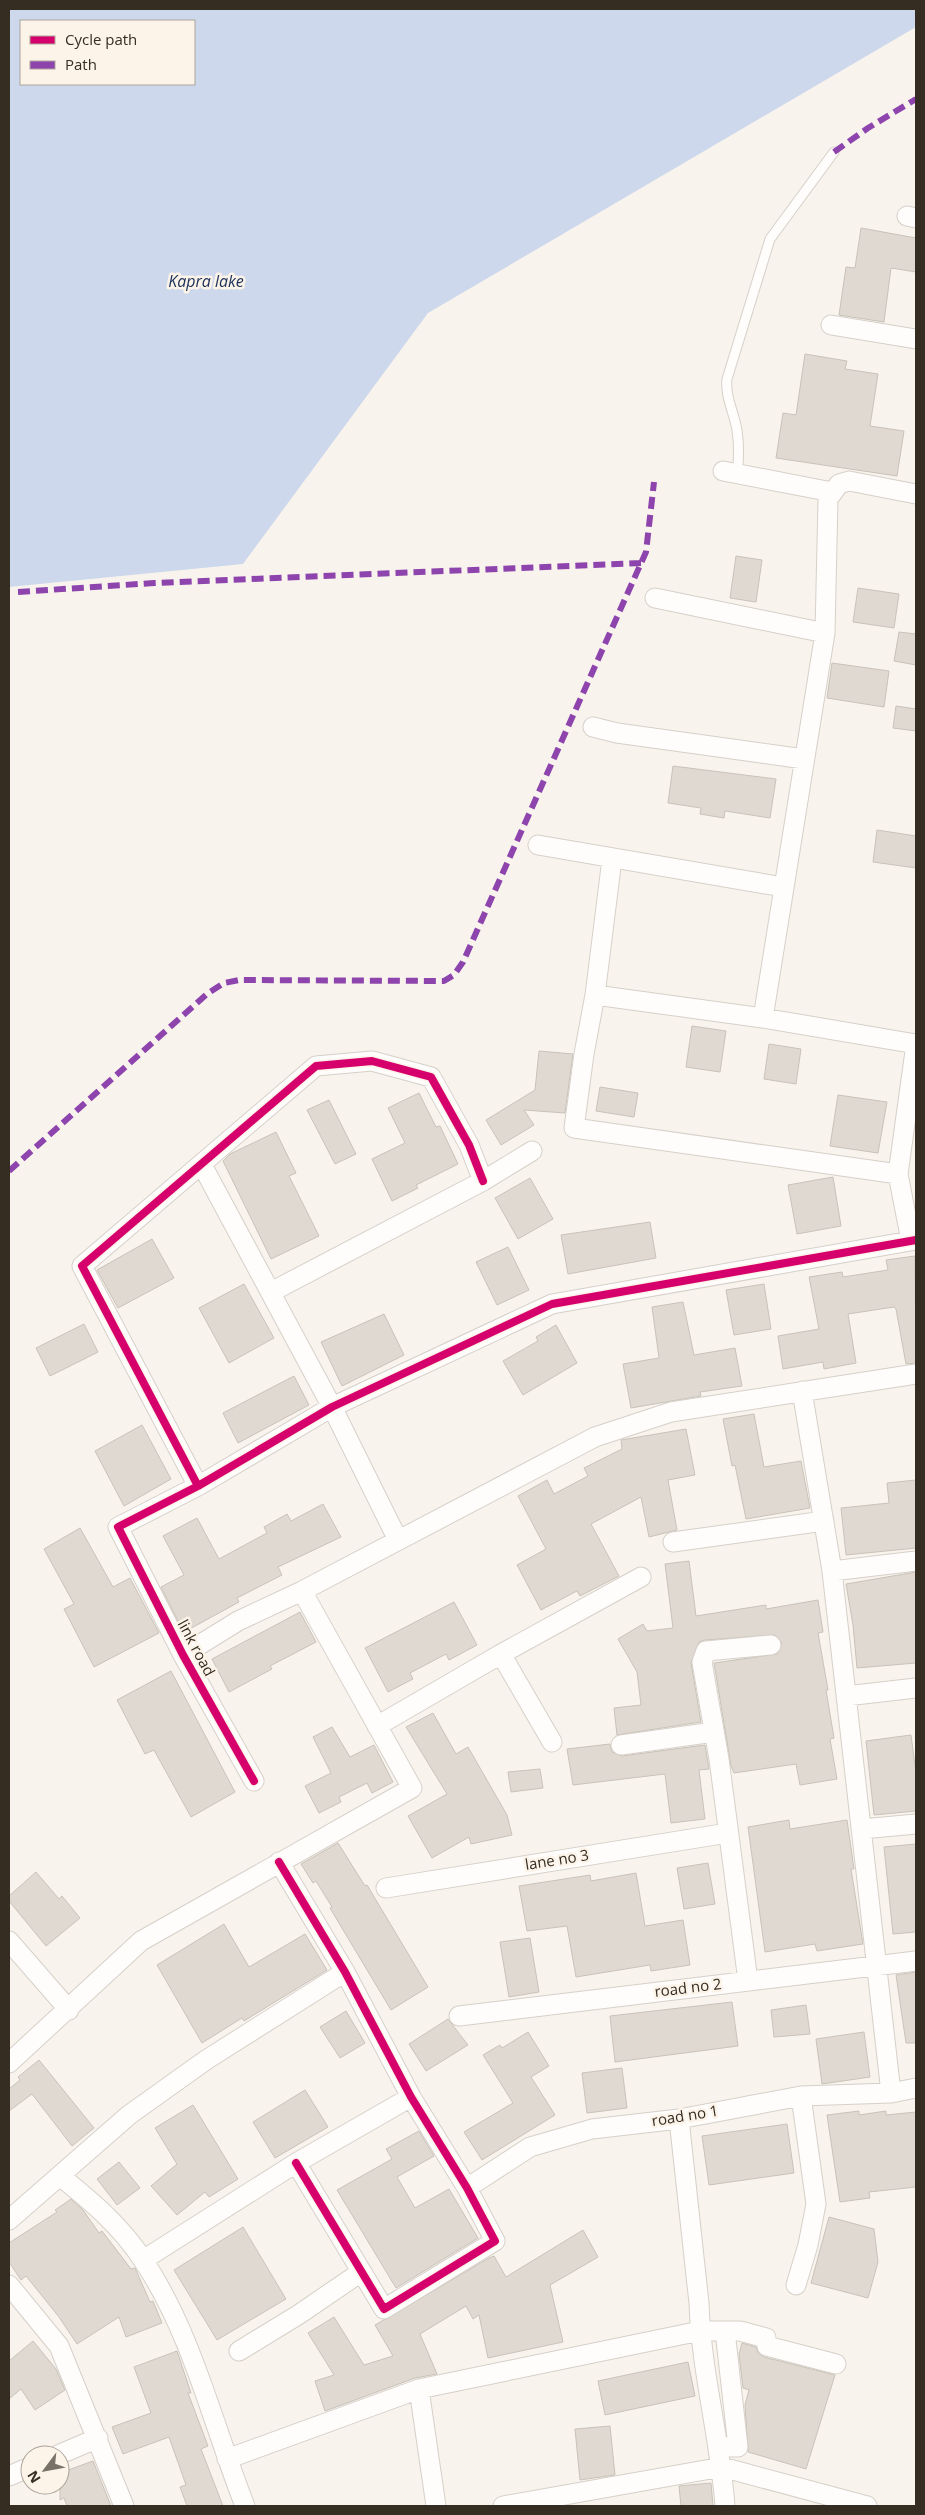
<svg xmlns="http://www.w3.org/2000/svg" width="925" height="2515" font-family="'Open Sans',sans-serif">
<rect width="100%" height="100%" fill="#f8f3ed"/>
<path fill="#cdd8ec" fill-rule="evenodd" d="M9,9h907v18l-488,286 -185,251 -234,23zM21,21h173v63h-173z"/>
<path fill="#e0d9d1" stroke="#c9c2bb" d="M861,228l55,10v34l-25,-4 -7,54 -45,-7 7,-48 9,1z
M805,354l42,7 -2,8 33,5 -8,52 34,5 -7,45 -121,-18 7,-45 13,2z
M736,556l26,4 -6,42 -26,-4z
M858,588l41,6 -5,34 -41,-6z
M899,632l17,2v31l-22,-4z
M832,663l57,8 -5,36 -57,-9z
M896,706l20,3v22l-23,-3z
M673,766l103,13 -6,39 -45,-7 -1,7 -24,-4 1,-6 -33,-5z
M877,830l39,6v32l-43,-6z
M692,1026l34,5 -6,41 -34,-5z
M769,1044l32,5 -5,35 -32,-5z
M539,1051l34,3 -8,59 -41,-3 10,15 -33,20 -15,-25 49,-30z
M600,1087l38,6 -4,24 -38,-6z
M419,1093l17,34 4,-1 18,38 -42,21 2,3 -26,13 -20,-42 33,-16 -17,-35z
M838,1095l49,7 -9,51 -48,-7z
M329,1100l27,54 -21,10 -28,-54z
M276,1132l20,41 -7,3 30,60 -48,23 -48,-98 7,-7z
M833,1177l8,49 -44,8 -9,-49z
M530,1178l23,41 -35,20 -23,-41z
M650,1222l6,36 -88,16 -7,-39z
M152,1239l22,39 -56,30 -21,-38z
M508,1247l21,43 -32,15 -21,-43z
M915,1256l1,107 -10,1 -10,-55 -2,-2 -46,7 8,49 -32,6 -1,-7 -40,7 -5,-33 41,-7 -10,-52 33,-5 1,5 45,-7 -2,-10z
M244,1284l30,54 -45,25 -30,-55z
M764,1284l7,45 -37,6 -8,-45z
M683,1302l11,53 41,-7 7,38 -42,6 1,4 -70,12 -8,-44 36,-6 -7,-51z
M384,1314l20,41 -62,31 -21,-44z
M84,1324l14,28 -48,24 -14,-28z
M556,1325l21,38 -54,32 -20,-34 35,-20 -2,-4z
M294,1376l15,29 -71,38 -15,-30z
M754,1414l10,53 37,-6 9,47 -64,11 -11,-54 -3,1 -9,-47z
M142,1425l29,54 -47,27 -29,-55z
M686,1429l9,46 -27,5 9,50 -28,7 -8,-40 -50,27 28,52 -39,20 -3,-5 -36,19 -24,-45 29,-16 -28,-53 29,-16 7,14 34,-18 -4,-8 38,-19 -1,-9z
M916,1480v68l-70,7 -5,-47 48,-5 -2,-20z
M323,1504l18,33 -63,30 4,8 -45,23 2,4 -53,29 -5,-10 -2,2 -18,-36 23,-12 -21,-39 34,-18 22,41 48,-26 -3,-6 23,-13 4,7z
M80,1528l33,59 17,-9 29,55 -65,34 -30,-58 10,-5 -30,-55z
M689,1561l7,55 70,-11v4l52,-9 5,32 -5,1 10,57h-2l8,48 -4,1 7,40 -37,6 -4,-21 -62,9 -3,-7 -17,-103 63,-9 5,-11 -7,-8 -70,5 -6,2 -8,21 10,59 -84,13 -3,-27 27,-3 -4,-33 -19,-33 25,-15 4,7 26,-3 -8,-64z
M916,1572v91l-59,5 -4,-43 -7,-41z
M454,1602l23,43 -28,15 -3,-6 -36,19 3,6 -25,13 -23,-44z
M300,1612l16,30 -46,24 2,3 -43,23 -17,-33z
M171,1671l64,121 -44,25 -37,-67 -9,4 -28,-54z
M433,1713l23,41 12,-7 39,68 5,20 -41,9 -2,-7 -37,21 -24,-42 39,-22 -41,-67z
M332,1727l18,30 24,-12 19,37 -21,11 -5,-10 -28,14 2,5 -22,11 -14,-27 26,-13 -18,-36z
M911,1735l5,38v38l-42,4 -8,-74z
M610,1744l2,8 10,4 83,-11 4,24 -10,1 6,49 -34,4 -6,-49 -92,11 -6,-36z
M540,1769l3,19 -32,4 -3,-20z
M789,1820l1,9 57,-9 7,49h-3l12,75 -46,7 -2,-7 -50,8 -17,-125z
M338,1843l27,43 2,-1 61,102 -37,23 -61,-102 2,-1 -16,-26 -3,2 -12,-19z
M916,1844v88l-23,2 -9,-87z
M708,1863l7,41 -31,5 -7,-41z
M36,1872l23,27 3,-3 18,22 -34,28 -37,-45v-5z
M636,1873l9,53 38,-6 7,45 -39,6 -1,-6 -74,12 -9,-51 -40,5 -8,-45 71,-11 1,6z
M224,1924l25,43 56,-33 22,36 -83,51 -2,-3 -40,25 -45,-78z
M530,1938l9,54 -30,5 -9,-55z
M916,1972v71h-10l-10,-68z
M732,2002l6,44 -123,16 -5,-46z
M806,2005l4,29 -36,3 -3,-27z
M346,2011l19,32 -25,15 -20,-31z
M448,2019l20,26 -42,26 -17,-27z
M528,2032l21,34 -18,11 24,38 -73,45 -18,-28 49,-29 -30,-48 17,-10 2,3z
M864,2032l6,45 -48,7 -6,-45z
M39,2060l55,68 -22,18 -40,-52 -23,17v-22l11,-9 -2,-3z
M622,2068l5,40 -40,5 -5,-40z
M305,2090l23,37 -53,31 -22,-36z
M193,2105l45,74 -29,18 -4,-5 -28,23 -26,-29 26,-22 -22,-36z
M859,2111v4l27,-4v4l30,-3v75l-47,5 1,6 -30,4 -13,-87z
M787,2124l7,49 -85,12 -7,-49z
M419,2131l15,25 -37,21 18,31 34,-19 29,49 -82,50 -59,-98 55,-31 -6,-10z
M119,2162l21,26 -23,17 -20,-26z
M71,2199l12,11 16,23 3,-2 29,38 4,-1 15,34 3,-1 9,22 -36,14 -7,-20 -42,27 -18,-27 -33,-41 -5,4 -12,-18v-19l48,-31 -2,-2z
M829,2217l45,12 4,33 -10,36 -57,-15z
M243,2227l43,72 -69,41 -43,-70z
M583,2230l15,27 -48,28 13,57 -75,16 -9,-43 -6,4 -7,-13 -46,28 17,40 -22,4 -90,33 -10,-30 19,-6 -26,-42 26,-16 30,48 29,-9 -18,-31 114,-67 5,-2 12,21z
M33,2341l23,28 9,21 -30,20 -14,-21 -12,10v-38z
M742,2343l14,4 2,6 6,4 71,18 -29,94 -58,-17 -3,-47 4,-15 -6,-2 -4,-34z
M177,2351l14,42h-3l20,53 -7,3 22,57h-36l-7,-19 6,-2 -17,-48 -46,17 -11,-27 39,-14 -17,-46z
M688,2362l7,34 -90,19 -7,-34z
M610,2426l5,49 -35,5 -5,-51z
M93,2461l18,45h-44l-3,-8 -4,2v-27z
M711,2483l2,23h-32l-2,-20z"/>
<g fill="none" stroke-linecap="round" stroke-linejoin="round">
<g stroke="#d6d0c8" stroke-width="11">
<path id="lane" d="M737,474c2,-14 2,-30 0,-44 -3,-18 -12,-33 -10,-51l43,-140 64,-87"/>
</g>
<g stroke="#d6d0c8" stroke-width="21">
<path id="street" d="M907,216l9,2
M831,325l85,14
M723,471l109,21
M655,598l170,35
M593,727l24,6 187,26
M538,845l245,42
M612,859l-17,136 -11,59 -10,74 324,46
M595,995l168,23 153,26 -18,130 13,67
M763,1018l62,-385 3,-134 11,-15 10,-3 67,13
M202,1165l130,242 66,133
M271,1292l212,-111 49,-30
M802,1391l30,180 59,522
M198,1486l-116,-220 234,-200 56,-5 59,16 38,68 14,36
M673,1542l151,-21
M832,1571l84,-10
M501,1654l51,88
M183,1655l55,-34 64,-30 293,-154 76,-25 245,-38
M846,1696l70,-8
M377,1726l124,-72 140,-77
M621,1745l93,-13
M254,1781l-71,-126 -65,-128 80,-41 134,-79 220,-103 364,-64
M862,1829l54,-5
M279,1862l66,110 66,125 56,91 28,53 -111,68 -88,-146
M386,1888l342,-55
M9,1941l60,69
M748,1981l-29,-222 -17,-97 4,-11 65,-6
M459,2016l457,-55
M9,2063l132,-122 271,-153 -110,-197
M679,2119l20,184c2,68 21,135 26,203
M60,2176c31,25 61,50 83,84 49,73 70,165 102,246
M467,2188l63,-41 62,-18 87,-10 122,-23 90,-3 25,-5
M9,2220l120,-105 77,-55 139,-88
M143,2260l153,-97 115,-66
M9,2285l50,61 65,160
M796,2285l12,-40 8,-41 -15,-108
M239,2351l59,-36 63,-43
M419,2389l17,117
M719,2447h19l-13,-116
M58,2455l40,-17
M227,2459l192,-70 281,-58h40l26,7 1,8 69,18
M9,2476l21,-9
M503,2506l219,-39 145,39"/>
</g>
<use href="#lane" stroke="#fefdfc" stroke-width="9"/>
<use href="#street" stroke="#fefdfc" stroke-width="19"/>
<path stroke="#8e44ad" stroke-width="6" stroke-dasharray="12 6" stroke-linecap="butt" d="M834,152l34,-24 48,-29
M18,592l136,-9 487,-20
M9,1171l198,-177 17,-11 15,-3 205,1 10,-6 9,-13 183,-410 8,-70"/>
<g stroke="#fcf3e9" stroke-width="11">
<path id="cycleway" d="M198,1486l-116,-220 234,-200 56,-5 59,16 38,68 14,36
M254,1781l-71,-126 -65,-128 80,-41 134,-79 220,-103 364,-64
M279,1862l66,110 66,125 56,91 28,53 -111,68 -88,-146"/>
</g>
<use href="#cycleway" stroke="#d6006c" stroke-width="8"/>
</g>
<g text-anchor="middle" stroke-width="5" stroke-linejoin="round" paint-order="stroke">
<g font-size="15" fill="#352c22" stroke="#fcf3e9">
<text transform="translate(196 1648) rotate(62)" y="5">link road</text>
<text transform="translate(557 1860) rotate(-9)" y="5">lane no 3</text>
<text transform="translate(688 1988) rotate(-7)" y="5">road no 2</text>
<text transform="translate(685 2116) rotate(-9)" y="5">road no 1</text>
</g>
<g font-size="16" font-style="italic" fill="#1c315a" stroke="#fcf3e9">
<text x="206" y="287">Kapra lake</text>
</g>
</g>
<rect width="925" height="2515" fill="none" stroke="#352c22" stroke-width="20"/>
<rect x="20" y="20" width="175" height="65" fill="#fcf3e9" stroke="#aca399"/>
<rect x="30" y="36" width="25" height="8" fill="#d6006c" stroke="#aca399"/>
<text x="65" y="45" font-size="15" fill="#352c22">Cycle path</text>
<rect x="30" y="61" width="25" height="8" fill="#8e44ad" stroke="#aca399"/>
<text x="65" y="70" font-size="15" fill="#352c22">Path</text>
<g transform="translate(45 2470) rotate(238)"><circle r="24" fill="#fcf3e9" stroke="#aca399"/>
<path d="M0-4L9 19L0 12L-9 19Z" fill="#797269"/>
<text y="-8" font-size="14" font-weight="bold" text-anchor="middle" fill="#352c22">N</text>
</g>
</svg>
